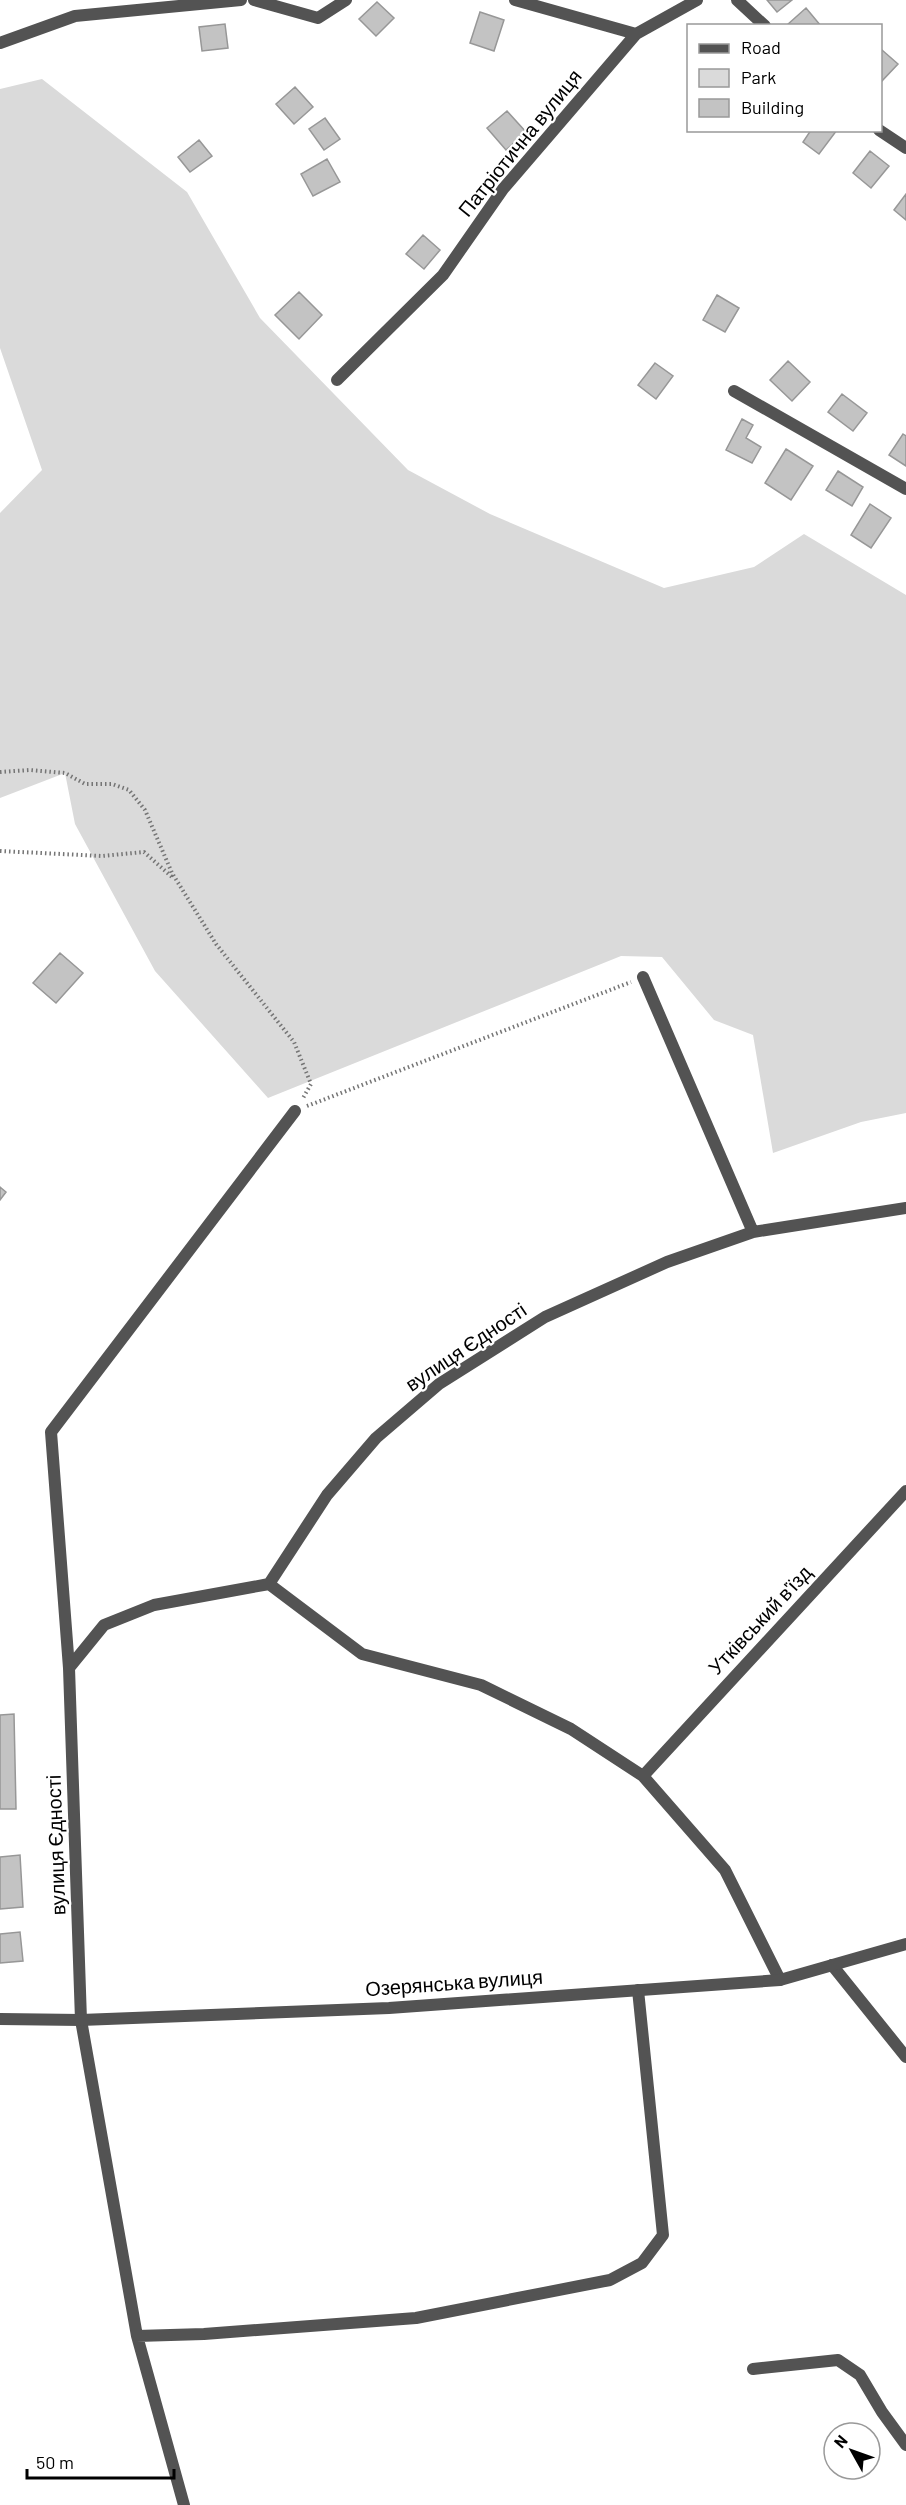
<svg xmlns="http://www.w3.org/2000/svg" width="906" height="2505" font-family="Barlow,sans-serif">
<rect width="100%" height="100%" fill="#fff"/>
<path fill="#dadada" d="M42,79l145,113 73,126 148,152 82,44 174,74 90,-21 50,-33 102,61v518l-45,9 -88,31 -20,-118 -39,-15 -52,-63 -41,-1 -353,142 -113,-127 -80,-147 -10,-51 -65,25v-285l42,-43 -42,-122v-259z"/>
<path fill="#c3c3c3" stroke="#979797" stroke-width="1.5" d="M767,0h25l-15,12z
M377,2l17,16 -18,18 -17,-17z
M806,8l15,18h-33l-1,-1z
M480,12l24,8 -10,31 -24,-8z
M225,24l3,24 -26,3 -3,-24z
M882,50l16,14 -18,19v-31z
M295,87l18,20 -19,17 -18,-20z
M507,111l19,21 -20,18 -19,-22z
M325,118l15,21 -16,11 -15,-21z
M811,130h26l-18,24 -16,-12z
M199,140l13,16 -22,16 -12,-15z
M870,151l19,15 -18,22 -18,-15z
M327,159l13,23 -27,14 -12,-22z
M906,194v26l-12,-10z
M423,235l17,15 -16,19 -18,-15z
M299,292l23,23 -23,24 -24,-24z
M717,295l22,13 -14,24 -22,-12z
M788,361l22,21 -18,19 -22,-21z
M655,363l18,13 -17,23 -18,-14z
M842,394l25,19 -14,18 -25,-19z
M742,419l11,6 -7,13 15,9 -9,16 -26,-13z
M903,434l3,2v30l-17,-11z
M786,449l27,17 -22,34 -26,-17z
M838,471l25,16 -11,19 -26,-16z
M870,504l21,14 -20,30 -20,-13z
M60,953l23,20 -27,30 -23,-20z
M0,1187l6,5 -6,8z
M14,1714l2,95h-16v-94z
M20,1855l3,52 -23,2v-52z
M20,1932l3,29 -23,2v-29z"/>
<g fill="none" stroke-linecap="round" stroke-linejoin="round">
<path stroke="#757575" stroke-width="4" stroke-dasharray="1.5 3" stroke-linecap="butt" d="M0,772l30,-2 35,3 20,11h27l17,6 16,20 27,63 44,71 78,98 17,42 -8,14
M0,851l102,5 42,-4 29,26
M307,1106l324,-124"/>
<path stroke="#535353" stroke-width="12" d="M254,0l64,18 28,-18
M515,0l121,34
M737,0l28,26
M0,43l75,-27 166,-16
M879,130l27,18
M337,380l106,-105 60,-86 133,-155 61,-34
M734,391l172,98
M643,977l110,255
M269,1584l93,70 119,31 90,44 72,47 82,94 55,110
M69,1668l35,-43 50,-20 115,-21 58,-89 49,-57 63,-54 106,-67 122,-55 86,-30 153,-24
M643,1776l263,-285
M832,1965l74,92
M137,2336l67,-2 212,-16 194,-38 32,-17 21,-28 -25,-245
M753,2369l85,-9 22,15 22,37 24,33
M184,2505l-47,-169 -56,-316 -12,-352 -18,-236 244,-321"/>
<path stroke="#535353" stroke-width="12" d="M0,2019l81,1 308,-12 391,-28 126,-36"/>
</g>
<g text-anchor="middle" stroke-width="4.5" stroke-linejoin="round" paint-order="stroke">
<g font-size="20" fill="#000" stroke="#fff">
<text transform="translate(520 143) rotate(-51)" y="7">Патріотична вулиця</text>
<text transform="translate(466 1347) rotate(-34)" y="7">вулиця Єдності</text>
<text transform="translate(760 1620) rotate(-47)" y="7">Утківський в'їзд</text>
<text transform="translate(56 1845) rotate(-92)" y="7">вулиця Єдності</text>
<text transform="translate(454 1983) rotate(-4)" y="7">Озерянська вулиця</text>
</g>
</g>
<rect x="687" y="24" width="195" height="108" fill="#ffffff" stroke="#999999" stroke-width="1.5"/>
<rect x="699" y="44" width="30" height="9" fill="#535353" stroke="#999999" stroke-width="1.5"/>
<text x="741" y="54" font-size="18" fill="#000000">Road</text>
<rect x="699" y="69" width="30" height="18" fill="#dadada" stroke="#999999" stroke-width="1.5"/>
<text x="741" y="84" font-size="18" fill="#000000">Park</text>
<rect x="699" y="99" width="30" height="18" fill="#c3c3c3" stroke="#999999" stroke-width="1.5"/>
<text x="741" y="114" font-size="18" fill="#000000">Building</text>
<g transform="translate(852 2451) rotate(310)"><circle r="28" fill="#ffffff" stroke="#999999" stroke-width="1.5"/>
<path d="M0-4.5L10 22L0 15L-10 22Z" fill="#000000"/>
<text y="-9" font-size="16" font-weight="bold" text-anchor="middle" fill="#000000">N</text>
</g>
<path d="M27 2469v9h147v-9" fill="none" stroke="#000000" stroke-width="3"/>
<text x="36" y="2469" font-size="18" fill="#000000" stroke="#ffffff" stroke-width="4.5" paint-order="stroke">50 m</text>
</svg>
